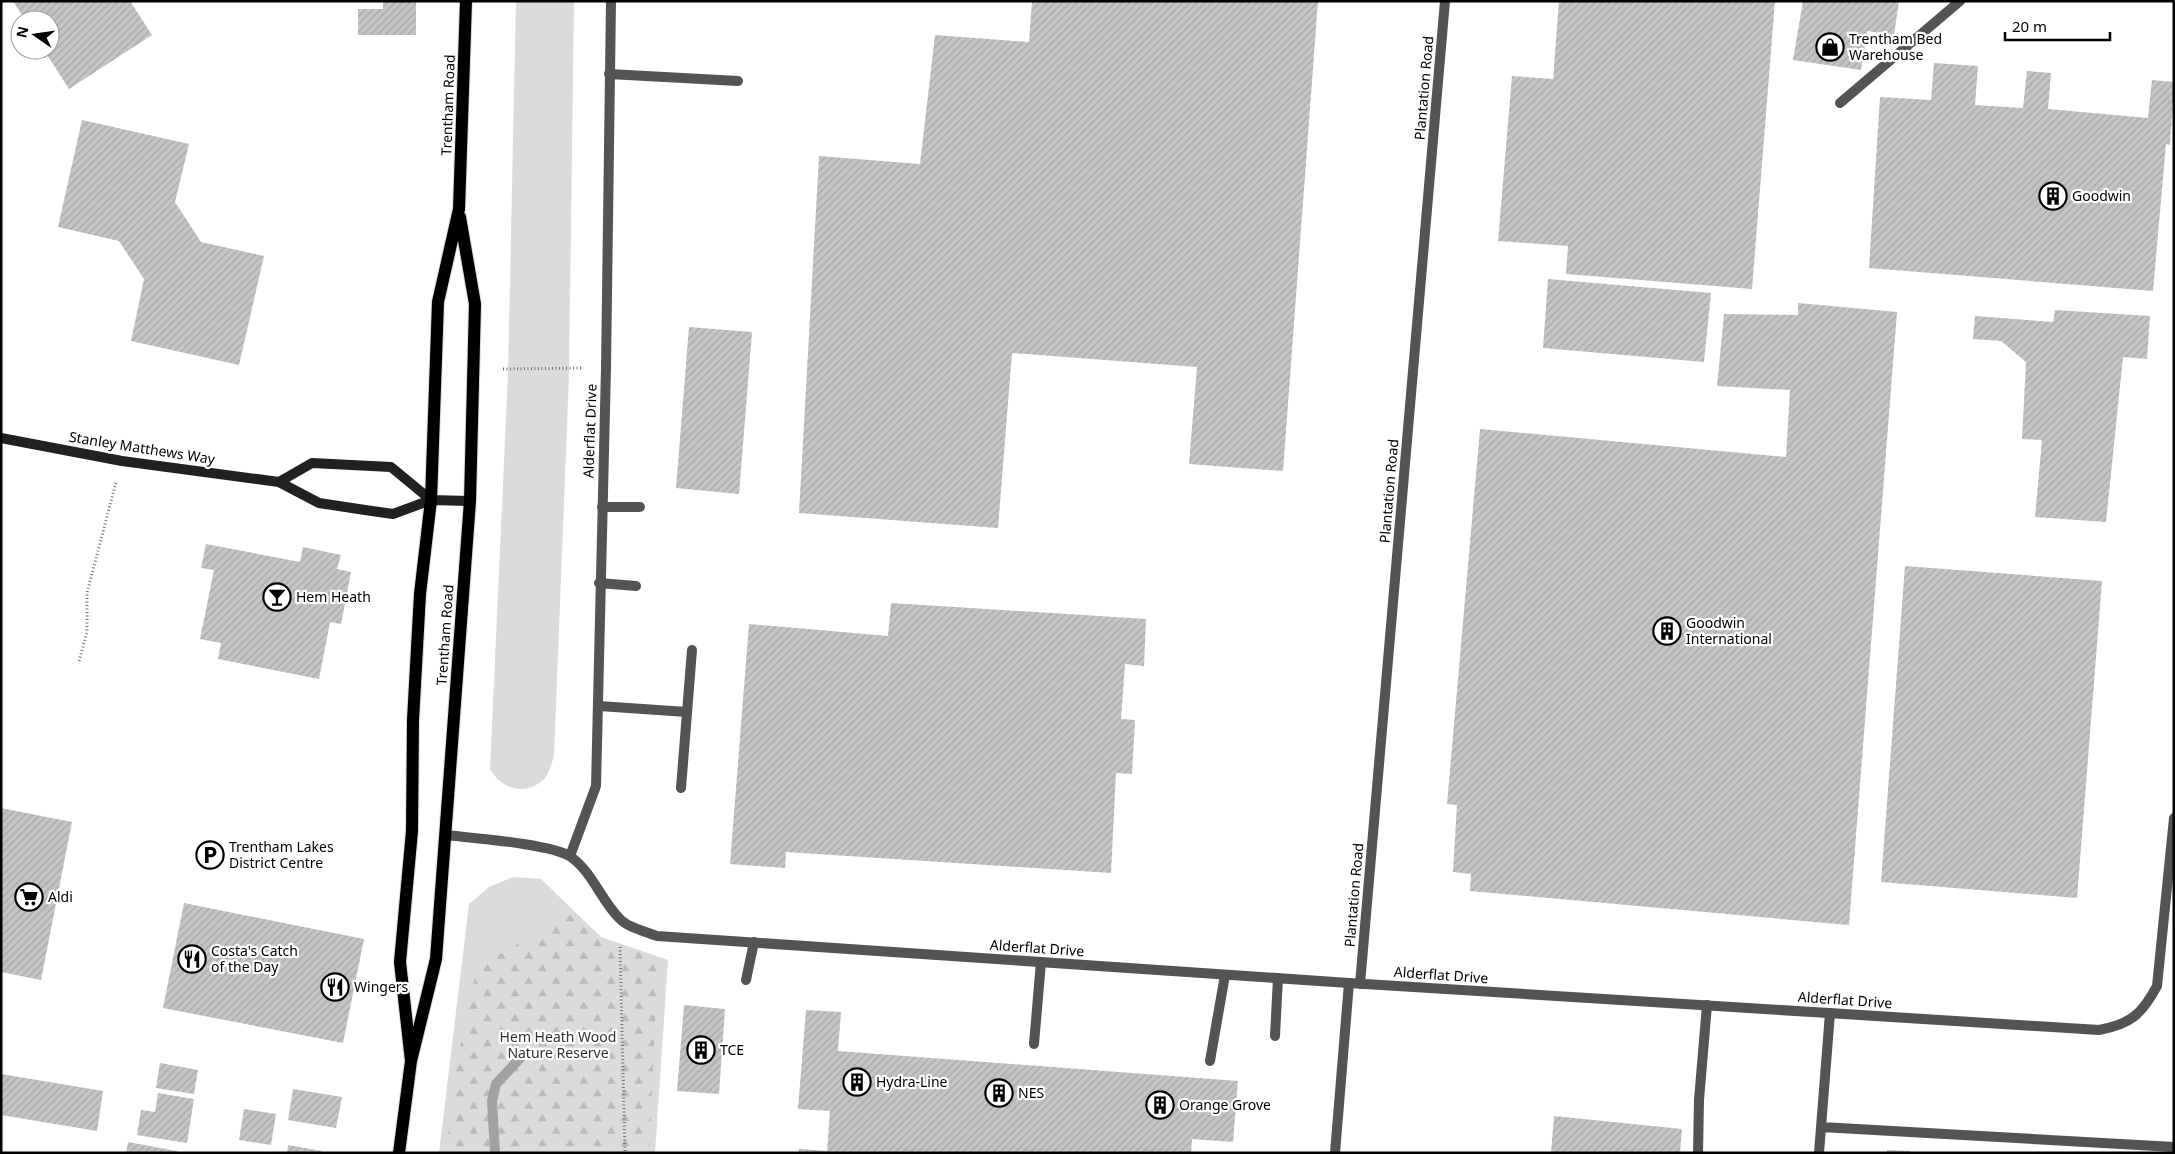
<svg xmlns="http://www.w3.org/2000/svg" width="2175" height="1154" font-family="'Noto Sans',sans-serif">
<defs>
<pattern id="forest-firs" width="22" height="20" patternUnits="userSpaceOnUse" patternTransform="scale(1.25)"><rect width="22" height="20" fill="#dbdbdb"/><path d="M5 1l3.5 6h-7zM16 11l3.5 6h-7z" fill="#bababa"/></pattern>
<pattern id="building-hatch" width="6" height="6" patternUnits="userSpaceOnUse" patternTransform="scale(1.25)"><rect width="6" height="6" fill="#c4c4c4"/><path d="M-1 1l2-2M0 6l6-6M5 7l2-2" fill="none" stroke="#a7a7a7"/></pattern>
</defs>
<rect width="100%" height="100%" fill="#fff"/>
<path fill="#dbdbdb" d="M516,1h58l-5,374 -15,381c-2,7 -5,17 -9,22 -18,19 -43,12 -55,-9l18,-395z
M513,877l28,2 60,58 67,23 -13,193h-216l30,-249 20,-17z"/>
<path fill="url(#forest-firs)" d="M570,915l33,24 55,19 -9,195h-203l11,-92 20,-94z"/>
<g fill="none" stroke-linecap="round" stroke-linejoin="round">
<path stroke="#a2a2a2" stroke-width="10" d="M495,1153l-3,-52 4,-17 29,-31"/>
</g>
<path fill="url(#building-hatch)" d="M13,1h117l22,34 -83,54 -25,-39h6v-30h-25z
M383,1h33v34h-58v-26h25z
M1032,1h286l-35,470 -94,-7 8,-97 -185,-14 -14,175 -199,-15 20,-357 101,8 15,-129 94,7z
M1559,1h216l-23,288 -186,-15 2,-28 -70,-5 14,-165 41,3z
M1803,1h96l-5,34 -27,-4 -6,39 -68,-10z
M1934,63l44,3 -3,39 48,3 4,-37 24,2 -3,36 100,9 4,-38 22,2 -4,63 -4,-1 -13,147 -284,-23 11,-171 51,3z
M82,120l107,24 -14,58 26,40 63,14 -25,109 -108,-24 13,-62 -25,-38 -61,-14z
M1548,279l163,14 -7,69 -161,-14z
M1798,303l99,9 -48,613 -379,-34 1,-17 -18,-2 4,-67 -10,-1 33,-375 306,28 4,-67 -73,-4 7,-72 74,1z
M2055,310l95,6 -3,43 -24,-2 -17,165 -71,-5 7,-77 -20,-1 4,-77 -25,-21 -28,-2 2,-23 78,6z
M689,327l63,5 -13,162 -63,-6z
M206,544l94,18 3,-15 38,8 -4,14 14,3 -10,52 -11,-2 -11,57 -101,-20 3,-16 -21,-4 14,-69 -13,-2z
M1905,566l197,15 -25,317 -196,-16z
M891,603l255,16 -2,47 -19,-2 -4,55 14,1 -3,54 -16,-1 -5,100 -325,-21 -1,16 -55,-4 19,-240 139,12z
M1,808l71,14 -31,158 -40,-8z
M184,903l180,36 -21,104 -180,-35z
M684,1005l41,4 -6,85 -42,-3z
M806,1010l35,2 -3,39 400,30 -5,61 -41,-3 -1,14h-393l1,-4 28,2 3,-40 -32,-2z
M160,1063l38,7 -4,24 -38,-6z
M1,1074l102,17 -6,40 -96,-16z
M293,1089l49,8 -6,31 -48,-8z
M158,1093l36,6 -7,44 -50,-8 4,-25 14,2z
M244,1109l32,5 -5,31 -32,-5z
M1554,1116l128,13 -2,24h-129z
M128,1142l49,9v2h-51z
M288,1145l34,6 -1,2h-34z
M1887,1150l23,1v2h-23z"/>
<g fill="none" stroke-linecap="round" stroke-linejoin="round">
<g stroke="#dbdbdb" stroke-width="14">
<path id="primary" d="M411,1061l-11,-99 12,-131 1,-111 7,-126 11,-94 7,-198 21,-93 7,-208
M399,1153l12,-92 25,-102 34,-458 5,-197 -15,-87"/>
</g>
<path stroke="#767676" stroke-width="3" stroke-dasharray="1 2.5" stroke-linecap="butt" d="M503,369l80,-1
M79,661l8,-29v-39l29,-111
M620,947l5,206"/>
<path stroke="#545454" stroke-width="10" d="M609,74l129,7
M1840,103l120,-102
M602,507h38
M599,583l37,3
M599,706l88,6
M681,788l11,-138
M746,980l8,-38
M1275,1036l3,-58
M1034,1044l7,-82
M1210,1061l15,-86
M1821,1127l353,20
M1335,1153l14,-170
M1698,1153l1,-53 8,-95
M1819,1153l11,-140"/>
<path stroke="#545454" stroke-width="10" d="M446,835c26,3 107,9 125,22 22,16 30,43 48,61 9,10 26,13 38,18l692,47 750,47c32,-6 43,-16 58,-44l17,-168
M570,856l26,-70 10,-418 5,-367
M1360,984l85,-983"/>
<path stroke="#212121" stroke-width="10" d="M1,438l121,23 157,21 40,21 46,7 28,4 38,-14 39,1
M279,482l33,-19 79,4 40,33"/>
<use href="#primary" stroke="#000" stroke-width="12"/>
</g>
<defs>
<g id="shop-ring" transform="scale(1.4375)"><circle r="9.5" fill="#fff" stroke="#000" stroke-width="1.5"/><path d="M-5-2.5h2.3a2.7 3.5 0 0 1 5.4 0H5L5.5 6h-11ZM-1.5-2.5h3a1.5 2.3 0 0 0-3 0Z" fill="#000"/></g>
<g id="building-ring" transform="scale(1.4375)"><circle r="9.5" fill="#fff" stroke="#000" stroke-width="1.5"/><path d="M-4-6H4V6H1V3H-1V6H-4ZM-2.5-4.3h1.7v1.8h-1.7ZM.8-4.3h1.7v1.8H.8ZM-2.5-1h1.7V.8h-1.7ZM.8-1h1.7V.8H.8Z" fill="#000"/></g>
<g id="bar-ring" transform="scale(1.4375)"><circle r="9.5" fill="#fff" stroke="#000" stroke-width="1.5"/><path d="M-6-5H6L.8 .8V4.5H3.5V6h-7V4.5H-.8V.8Z" fill="#000"/></g>
<g id="parking-ring" transform="scale(1.4375)"><circle r="9.5" fill="#fff" stroke="#000" stroke-width="1.5"/><path d="M-3.5-5.5H1a3.5 3.5 0 0 1 0 7H-1V5.5H-3.5ZM-1-3.4V-.6H.8a1.4 1.4 0 0 0 0-2.8Z" fill="#000"/></g>
<g id="supermarket-ring" transform="scale(1.4375)"><circle r="9.5" fill="#fff" stroke="#000" stroke-width="1.5"/><path d="M-6-5.5h2.5l.6 2H6L4.5 2H-2.5L-4.4-4H-6ZM-1.5 3.2a1.3 1.3 0 1 0 .1 0ZM3 3.2a1.3 1.3 0 1 0 .1 0Z" fill="#000"/></g>
<g id="restaurant-ring" transform="scale(1.4375)"><circle r="9.5" fill="#fff" stroke="#000" stroke-width="1.5"/><path d="M-5-6h1v4h1v-4h1v4h1v-4h1v5L-1.5 .5V6h-2V.5L-5-1ZM5-6V6H3V1.5H1.5Q1.5-4 5-6Z" fill="#000"/></g>
</defs>
<g fill-rule="evenodd">
<use href="#shop-ring" x="1830" y="47"/>
<use href="#building-ring" x="2053" y="196"/>
<use href="#bar-ring" x="277" y="597"/>
<use href="#building-ring" x="1667" y="631"/>
<use href="#parking-ring" x="210" y="855"/>
<use href="#supermarket-ring" x="29" y="897"/>
<use href="#restaurant-ring" x="192" y="959"/>
<use href="#restaurant-ring" x="335" y="987"/>
<use href="#building-ring" x="701" y="1050"/>
<use href="#building-ring" x="857" y="1082"/>
<use href="#building-ring" x="999" y="1093"/>
<use href="#building-ring" x="1160" y="1105"/>
</g>
<g text-anchor="middle" stroke-width="4.5" stroke-linejoin="round" paint-order="stroke">
<g font-size="14" fill="#000" stroke="#fff" text-anchor="start">
<text x="1849" y="44">Trentham Bed<tspan x="1849" dy="16">Warehouse</tspan></text>
<text x="2072" y="201">Goodwin</text>
<text x="296" y="602">Hem Heath</text>
<text x="1686" y="628">Goodwin<tspan x="1686" dy="16">International</tspan></text>
<text x="229" y="852">Trentham Lakes<tspan x="229" dy="16">District Centre</tspan></text>
<text x="48" y="902">Aldi</text>
<text x="211" y="956">Costa's Catch<tspan x="211" dy="16">of the Day</tspan></text>
<text x="354" y="992">Wingers</text>
<text x="720" y="1055">TCE</text>
<text x="876" y="1087">Hydra-Line</text>
<text x="1018" y="1098">NES</text>
<text x="1179" y="1110">Orange Grove</text>
</g>
<g font-size="14" fill="#000" stroke="#fff">
<text transform="translate(1424 88) rotate(-85)" y="5">Plantation Road</text>
<text transform="translate(448 105) rotate(-88)" y="5">Trentham Road</text>
<text transform="translate(590 431) rotate(-88)" y="5">Alderflat Drive</text>
<text transform="translate(142 448) rotate(9)" y="5">Stanley Matthews Way</text>
<text transform="translate(1389 491) rotate(-85)" y="5">Plantation Road</text>
<text transform="translate(445 635) rotate(-86)" y="5">Trentham Road</text>
<text transform="translate(1354 895) rotate(-85)" y="5">Plantation Road</text>
<text transform="translate(1037 948) rotate(4)" y="5">Alderflat Drive</text>
<text transform="translate(1441 975) rotate(4)" y="5">Alderflat Drive</text>
<text transform="translate(1845 1000) rotate(4)" y="5">Alderflat Drive</text>
</g>
<g font-size="14" fill="#323232" stroke="#fff">
<text x="558" y="1042">Hem Heath Wood<tspan x="558" dy="16">Nature Reserve</tspan></text>
</g>
</g>
<rect width="2175" height="1154" fill="none" stroke="#000000" stroke-width="5"/>
<g transform="translate(35 35) rotate(283)"><circle r="24" fill="#ffffff" stroke="#999999"/>
<path d="M0-4L9 19L0 12L-9 19Z" fill="#000000"/>
<text y="-8" font-size="14" font-weight="bold" text-anchor="middle" fill="#000000">N</text>
</g>
<path d="M2005 32v8h105v-8" fill="none" stroke="#000000" stroke-width="2.5"/>
<text x="2012" y="32" font-size="15" fill="#000000" stroke="#ffffff" stroke-width="4" paint-order="stroke">20 m</text>
</svg>
